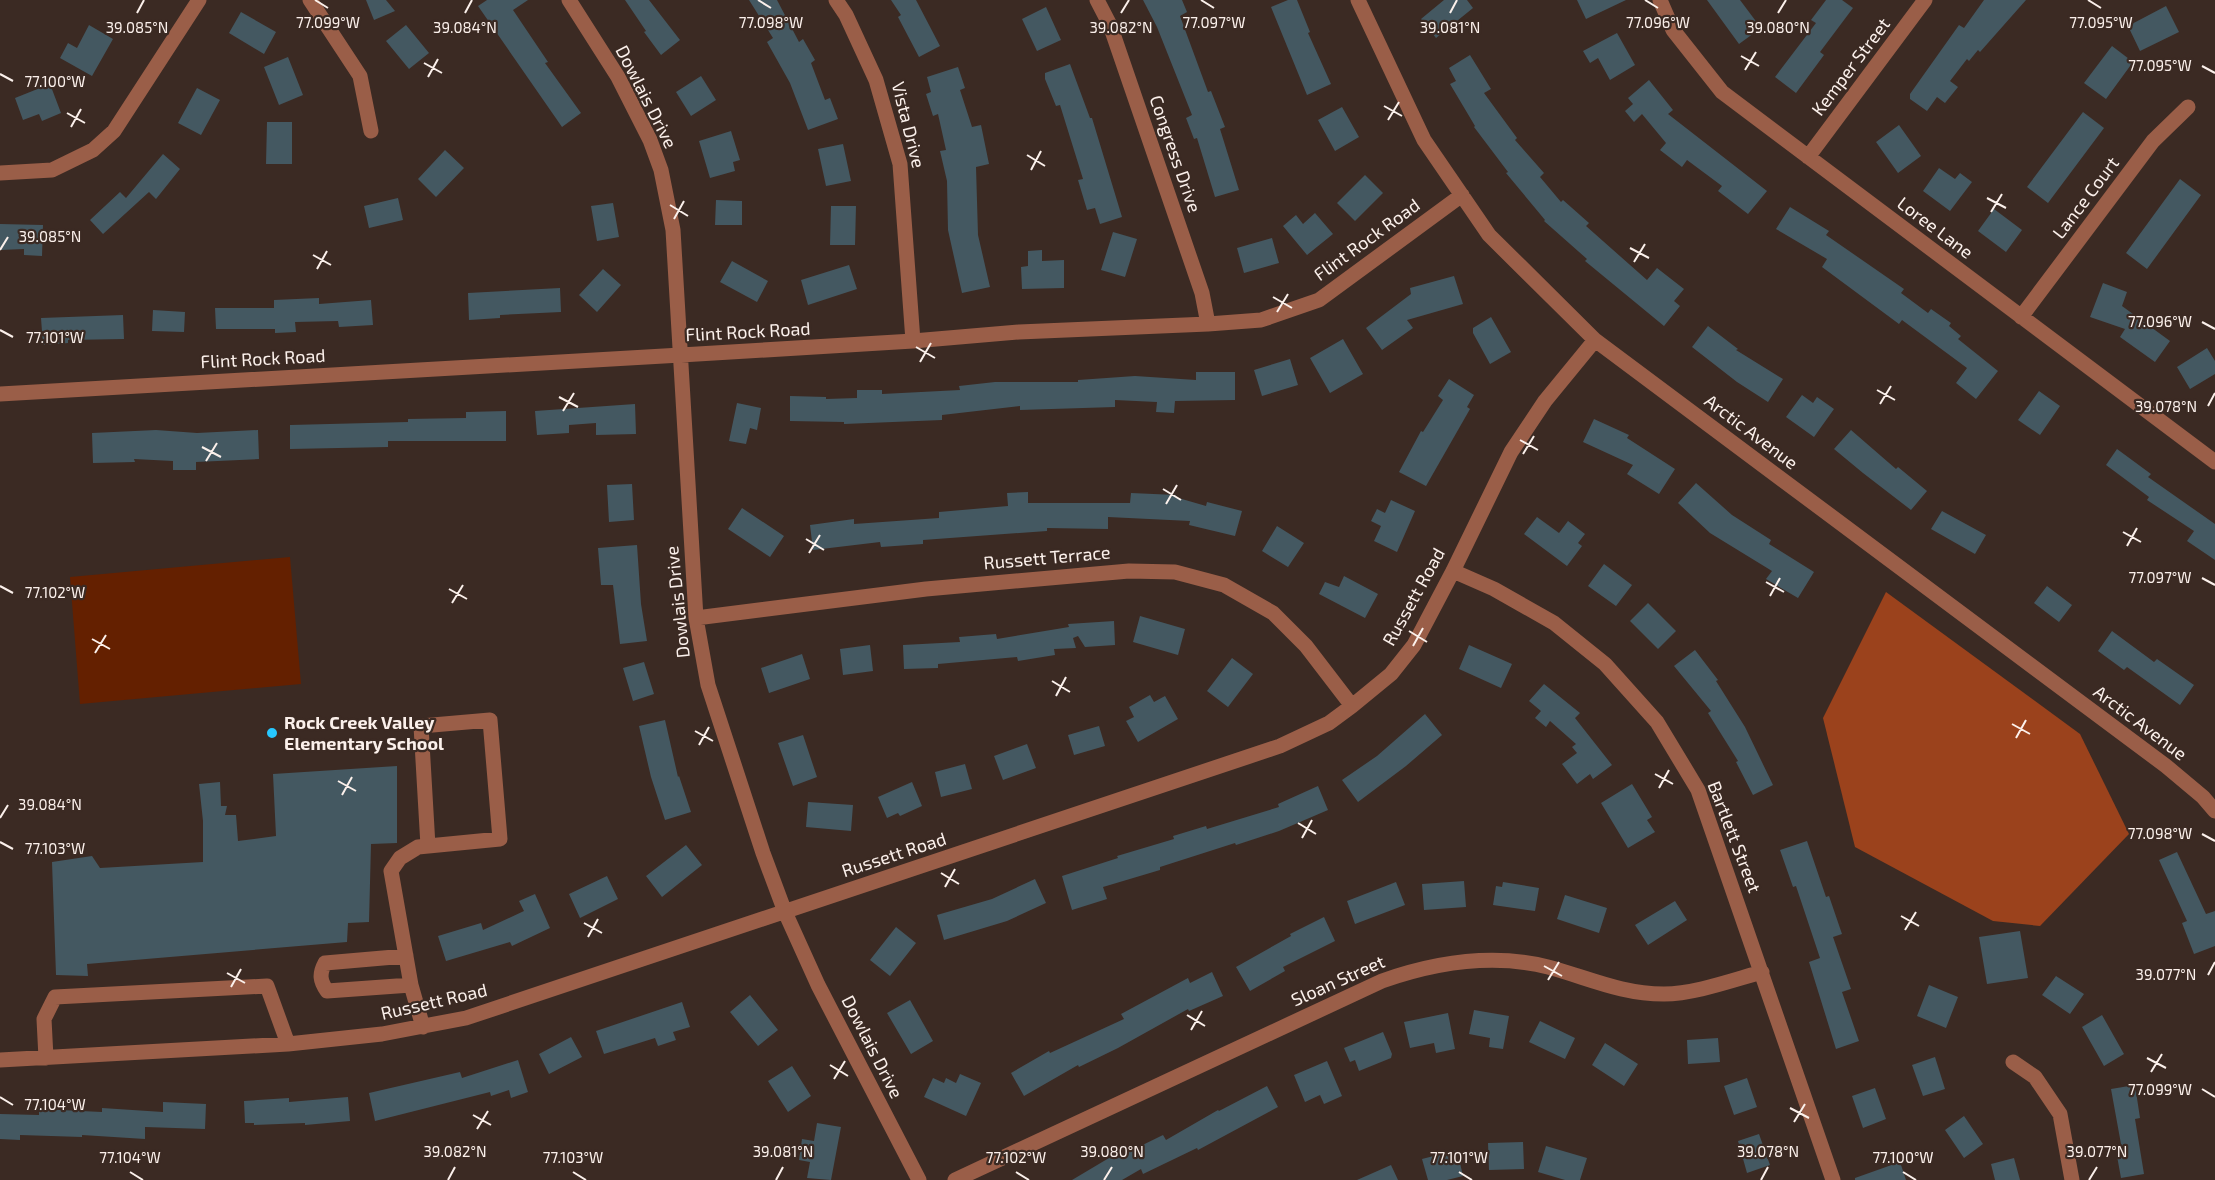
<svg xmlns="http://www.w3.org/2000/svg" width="2215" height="1180" font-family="'Exo 2',sans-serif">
<rect width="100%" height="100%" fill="#3b2a23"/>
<path fill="#642000" d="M290,557l11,127 -221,20 -10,-127z"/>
<path fill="#9b421c" d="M1886,592l194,142 49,100 -89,92 -47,-5 -138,-74 -32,-129z"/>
<path fill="#445861" d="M366,0h20l9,11 -21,9z
M487,0h41l-15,10 35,52 -3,1 36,50 -19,14 -84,-121z
M625,0h24l31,40 -19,15 -17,-23 2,-1z
M749,0h28l22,42 4,-3 12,21 -4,3 14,37 5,-2 8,21 -30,11 -18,-47 -23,-41 6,-4z
M891,0h25l24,46 -21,11 -21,-40 3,-2z
M1143,0h39l5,12 -7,4 28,76 3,-1 14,36 -5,2 19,61 -24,7 -18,-59 -3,1 -8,-21 6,-3 -35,-88z
M1288,0h9l13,32 -2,1 23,51 -24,11 -36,-88z
M1444,0h23l6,8 -37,30 -15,-19z
M1577,0h49l-40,19z
M1707,0h33l21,28 -22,16z
M1826,0h16l11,8 -33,44 4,3 -28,38 -21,-16 41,-54 -5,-3z
M1984,0h42l-46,52 -2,-2 -9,11 -2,-2 -17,22 8,6 -13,16 -8,-6 -10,14 -17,-12v-5l49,-69 5,3z
M2166,6l13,26 -39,19 -12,-25z
M1046,7l15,33 -24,11 -15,-32z
M241,12l35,20 -12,22 -35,-21z
M89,25l24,14 -21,37 -32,-18 8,-15 9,5z
M406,25l23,28 -20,16 -23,-28z
M1617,33l18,32 -25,15 -12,-22 -8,5 -7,-12z
M2112,46l21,16 -27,37 -22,-16z
M1470,55l21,34 -7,4 33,45 -2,2 29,33 -4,4 21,25 2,-2 26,23 -3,3 61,54 10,-12 27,21 -10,12 6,5 -16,20 -79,-65 2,-2 -43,-38 1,-1 -39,-47 2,-1 -34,-45 1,-1 -25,-42 6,-3 -7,-13z
M288,57l15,38 -24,10 -15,-38z
M1070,64l20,54h2l30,99 -22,7 -5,-16 -8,2 -9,-30 5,-1 -23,-74 -4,1 -11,-27v-6z
M958,67l7,21 -5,2 12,37 9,-2 8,39 -13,3 2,68 12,52 -28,6 -14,-63 -1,-49 -7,-30 6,-1 -8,-36 -5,2 -7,-22 5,-2 -4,-15z
M701,76l15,24 -25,16 -15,-24z
M1649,80l24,30 -5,4 99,77 -19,23 -30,-23 4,-5 -35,-26 -5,7 -22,-17 6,-7 -24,-29 -8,8 -9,-11 8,-7 -5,-6z
M50,84l11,29 -19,8 -3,-7 -16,6 -8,-22z
M197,88l23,12 -19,35 -23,-12z
M1342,107l17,30 -24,14 -17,-31z
M2083,112l21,16 -56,75 -21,-16z
M267,122h25v42h-26z
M1899,125l22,31 -23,17 -22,-31z
M731,131l9,29 -7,2 2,9 -25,7 -11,-37z
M843,144l8,37 -25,5 -8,-37z
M445,150l19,18 -28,29 -18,-18z
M163,154l17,15 -24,30 -7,-7 -46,42 -13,-14 30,-28 6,6z
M1939,168l16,11 5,-6 12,9 -22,29 -27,-20z
M1365,175l18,18 -28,28 -18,-18z
M2180,179l21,16 -54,74 -21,-16z
M398,198l5,22 -34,8 -5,-22z
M716,200l26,1v24h-27z
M613,203l6,34 -22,4 -6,-35z
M831,206h25l-1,39h-25z
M1790,207l39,24 -3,4 78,54 -3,4 27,20 3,-4 20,14 -2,3 12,10 -3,3 40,32 -22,28 -20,-16 11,-15 -65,-48 -3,4 -77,-57 5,-8 -51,-30z
M1994,209l28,21 -16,22 -28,-21z
M1315,213l18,21 -26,21 -24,-29 13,-11 7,9z
M0,224l43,1 -1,31 -18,-1v-6l-24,1z
M1113,232l24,7 -12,38 -24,-7z
M1272,238l7,25 -35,10 -7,-25z
M1042,250v11l22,-1v28l-42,1 -1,-22 7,-1v-15z
M732,261l36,20 -11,21 -37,-20z
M849,265l8,24 -49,16 -7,-25z
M603,269l18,16 -24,27 -18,-17z
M1454,276l9,28 -56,16 6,8 -31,22 -16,-22 45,-34 -1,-6z
M2103,283l24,9 -5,14 48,35 -15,21 -35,-25 5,-8 -35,-12z
M560,288l1,24 -61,3v3l-31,2 -1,-27z
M319,298v6l52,-4 2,25 -34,2 -1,-6 -43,1 1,10 -21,1v-4h-59l-1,-21h59v-8z
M153,310l32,2 -1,20 -32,-1z
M123,315l1,24 -56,1v3l-25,2 -2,-27z
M1491,317l20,35 -21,12 -17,-31v-5z
M1708,326l30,23 -2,1 47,29 -15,23 -31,-20 -45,-35z
M1343,339l20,35 -33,19 -20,-35z
M2207,348l8,13v13l-25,15 -13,-22z
M1290,359l8,26 -36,11 -8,-26z
M1196,372h39v28l-60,1 -1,12 -18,-1 1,-10 -42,-2v7l-95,3v-4l-78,9v5l-98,4v-2l-54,-1v-25l36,1v2l31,-1v-8h25v4l78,-4 -1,-4 36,-4h83v-2l57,-4 61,4z
M1449,379l25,16 -7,12 3,2 -44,77 -27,-14 22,-41 2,1 20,-32 -5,-4z
M2039,391l21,15 -20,29 -22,-15z
M1802,395l11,8 4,-6 17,12 -20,28 -28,-20z
M737,403l24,5 -4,22 -7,-2 -4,16 -17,-3z
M635,404l1,30 -40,1v-12l-27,2v8l-32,2 -2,-24z
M506,411v30h-118v6l-98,2v-24l118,-3v-3l58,-1v-6z
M1594,419l35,16 -2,3 48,31 -16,25 -32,-20 6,-9 -50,-23z
M156,430l41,3 61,-3 1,29 -63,3v8h-23v-9l-39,-2 1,3 -42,1 -1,-30z
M1851,430l45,39 2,-2 29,24 -16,19 -48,-37 -29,-24z
M2117,449l34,25 -3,3 67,47v36l-28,-19 7,-10 -47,-31 2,-3 -43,-32z
M1696,483l36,32 39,25 -2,4 45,28 -16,26 -32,-19 6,-8 -62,-38 -32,-30z
M632,484l2,36 -25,2 -2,-37z
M1028,492v11h102l1,-10 45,2 -1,2 31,9 1,-4 35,9 -7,25 -46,-11 1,-4 -82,-4v12l-61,-1v3l-124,9v4l-42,3 -1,-5 -67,8 -3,-25 44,-6v5l85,-6v-6l69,-6 -1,-13z
M1391,500l24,11 -18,41 -23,-11 7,-15 -10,-5 6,-12 8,4z
M742,508l42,28 -14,21 -42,-28z
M1942,511l44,24 -11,19 -44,-25z
M1537,517l22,16 9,-12 17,13 -7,9 4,3 -15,20 -43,-32z
M1277,526l27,17 -16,24 -26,-16z
M637,545l4,59 6,37 -27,3 -7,-59h-12l-3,-37z
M1604,564l28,21 -16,21 -28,-20z
M1344,576l34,18 -13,24 -46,-24 6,-12 14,5z
M2047,586l25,19 -13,17 -25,-19z
M1648,603l28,28 -18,18 -28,-28z
M1140,616l45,13 -7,26 -45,-13z
M1114,621l1,24 -30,2 -7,-11 -5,2 3,10 -22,1 1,6 -37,6 -1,-4 -79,7v4l-34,1 -1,-24 57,-3 -1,-5 37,-3 1,5 72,-12 -1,-3z
M2112,631l42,31 3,-3 37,26 -14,20 -53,-38 -3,3 -26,-19z
M870,645l3,26 -30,4 -3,-26z
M1469,645l43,19 -11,24 -42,-19z
M1695,650l23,30 -2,1 29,46 28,58 -20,10 -17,-33 2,-1 -30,-48 3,-2 -37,-45z
M802,654l8,25 -41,14 -8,-25z
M1232,658l21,16 -25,33 -21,-16z
M644,662l10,32 -21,7 -10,-33z
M1544,684l36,29 -5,5 37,47 -19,14 -3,-5 -13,10 -15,-20 15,-11 -5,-6 4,-3 -26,-23 -4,6 -11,-9 6,-7 -12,-10z
M1150,695l4,7 11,-6 13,23 -40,23 -12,-21 8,-4 -5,-10z
M1425,714l17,21 -36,31 -48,36 -16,-22 35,-24z
M665,720l13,57 1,-1 12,36 -26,8 -14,-43 -12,-51z
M1099,726l6,20 -31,9 -6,-20z
M803,735l14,42 -24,9 -15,-43z
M1027,744l9,24 -33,12 -9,-24z
M965,764l7,25 -31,8 -6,-25z
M397,766v77l-26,1 -2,78 -21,1 -1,19 -260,22 1,12 -32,-1 -4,-113 40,-6 8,12 103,-6v-41l-4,-37 21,-2 1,24h6l-2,9h11l2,26 38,-5 -3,-62z
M912,782l10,24 -22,10 -2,-3 -11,5 -9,-21z
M1632,784l20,33 -5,3 8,12 -27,16 -27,-45z
M1318,786l10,24 -49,21 -43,14 -1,-2 -75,24v3l-57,17 4,12 -35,11 -10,-34 56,-18 -1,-2 57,-17 -1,-3 33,-10 1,3 72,-22 -1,-3z
M808,802l45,3 -2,26 -45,-4z
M1807,841l19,56 3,-1 13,38 -9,3 18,52 -9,3 17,49 -23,8 -27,-87 11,-4 -24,-72 -3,1 -13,-37z
M686,845l16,20 -40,32 -16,-21z
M2177,852l29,62 9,-3v35l-21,8 -12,-31 5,-2 -28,-61z
M607,876l11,23 -38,19 -11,-24z
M1035,879l11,24 -39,18 -63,19 -7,-25 55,-16z
M1464,881l2,26 -42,3 -2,-26z
M1396,882l9,23 -50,19 -8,-23z
M1503,882l36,6 -4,23 -42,-6 3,-19 6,1z
M535,894l15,34 -38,18 -2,-4 -64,19 -8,-25 43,-13 2,7 41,-19 -5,-10z
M1565,895l42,13 -8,25 -42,-14z
M1675,901l12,19 -39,25 -13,-20z
M1324,917l11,24 -52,26 2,4 -35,20 -14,-24 55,-31 -1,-2z
M896,927l20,16 -26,33 -20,-16z
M2020,931l8,47 -41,6 -8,-47z
M1212,972l11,24 -34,15 -1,-2 -70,39 -39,19 -1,-2 -54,31 -13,-23 38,-22 1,2 74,-34 -3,-5 67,-36 2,5z
M2056,976l28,18 -14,20 -28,-19z
M1929,985l29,12 -12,31 -29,-12z
M750,995l28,35 -20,16 -28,-34z
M910,1000l23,41 -22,13 -24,-41z
M682,1002l8,25 -17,5 3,8 -18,6 -3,-8 -51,16 -8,-23z
M1474,1010l35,6 -6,33 -14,-2 1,-9 -21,-4z
M1448,1013l7,36 -19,4 -2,-10 -24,5 -6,-26z
M2102,1015l22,39 -20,12 -22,-39z
M1540,1021l35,17 -10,21 -36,-17z
M1383,1032l9,22 -1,4 -32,13 -4,-11 -5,2 -6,-14z
M571,1037l11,20 -33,17 -10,-20z
M1718,1038l2,24 -32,2 -1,-24z
M1605,1043l33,21 -14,22 -32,-21z
M1935,1057l10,32 -22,7 -11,-31z
M518,1060l10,32 -17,6 -2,-8 -18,6 -1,-4 -115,29 -6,-28 91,-21 2,6z
M1327,1061l15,35 -18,8 -4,-9 -15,7 -11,-27z
M792,1066l19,30 -23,16 -20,-31z
M960,1074l21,9 -15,33 -42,-19 9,-19 11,5 2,-5 10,5z
M1747,1078l10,29 -23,8 -10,-29z
M2135,1085l5,33 -5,1 9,55 -23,4 -6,-33 6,-1 -10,-55z
M1267,1086l11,21 -80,43 -1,-2 -54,26 -2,-5 -19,11h-50l42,-25 2,3 47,-23 3,5 52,-30 1,1z
M1875,1088l11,31 -23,9 -11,-32z
M348,1097l2,24 -45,4v-2l-51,2v-2h-9l-1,-22 45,-3v4z
M163,1102l43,2 -1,25 -60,-2v12l-63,-4v2l-62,-2v5l-20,-1v-25l39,1v-6l63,3v-4l61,4z
M1964,1116l19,28 -19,14 -19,-28z
M817,1123l24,4 -10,53 -24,-2 3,-16 -11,-2 3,-21 12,2z
M1759,1134l11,31 -23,8 -9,-32z
M1523,1142l1,27 -35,1 -1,-27z
M1546,1146l41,12 -7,22h-15l-27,-8z
M1457,1150l6,26 -16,4h-19l-6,-21z
M2014,1158l6,22h-25l-4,-16z
M1900,1162l6,18h-51v-2z
M1391,1165l7,15h-41z"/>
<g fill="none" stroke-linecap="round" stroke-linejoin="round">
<path stroke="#9a5e48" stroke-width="15" d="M310,0l50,76 11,55
M569,0l49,77 32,63 11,30 12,60 23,388 12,67 55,168 22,59 33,73 101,195
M836,0l10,15 30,65 24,84 13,177
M1097,0l13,25 92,268 6,31
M1358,0l66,140 65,95 106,105 571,426 37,31 12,14
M1660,0l13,30 49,62 493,370
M1808,157l117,-157
M0,173l52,-3 41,-20 21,-19 85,-131
M2021,317l132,-176 35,-34
M0,394l681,-39 232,-14 106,-9 189,-8 53,-4 58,-20 143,-105
M1453,571l41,18 60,34 51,41 52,58 41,68 135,390
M696,618l230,-29 203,-18 46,1 49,13 49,28 33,33 46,60
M406,956l-81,7c-6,11 -5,18 2,28l84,-6
M423,1027l-12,-42 -20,-114 9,-13 18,-11 82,-8 -10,-119 -69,6 7,120
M46,1058l-2,-39 11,-22 212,-11 21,58
M0,1060l288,-16 94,-10 84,-16 814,-272 49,-23 23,-17 39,-32 23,-29 39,-74 58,-119 34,-51 50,-61
M2013,1062l22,15 25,37 12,66
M955,1180l427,-199c54,-19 110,-28 166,-14 41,11 73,27 116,27 30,0 69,-14 98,-22"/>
</g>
<path fill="none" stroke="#fbf0eb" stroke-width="2" d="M315,0l13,8M758,0l13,8M1201,0l13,8M1645,0l13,8M2088,0l13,8M137,13l7,-13M465,13l7,-13M1121,13l8,-13M1450,13l7,-13M1778,13l8,-13M1741,56l18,10M424,63l18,10M2202,66l13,7M1745,70l11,-18M0,74l13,7M428,77l10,-18M1384,106l18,10M67,113l18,10M1388,120l11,-18M71,127l10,-18M1027,155l18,11M1031,170l10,-19M1987,198l19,10M670,205l18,11M1991,212l11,-18M674,219l10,-18M1630,248l19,10M0,250l8,-13M313,255l18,10M1634,262l11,-18M317,269l10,-18M1273,297l19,11M1277,312l11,-18M2202,322l13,7M0,330l13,7M916,347l19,11M920,362l11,-19M1877,390l18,10M559,397l19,10M1880,404l11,-18M2208,406l7,-13M563,411l11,-18M1520,440l18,10M202,447l19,10M1523,454l11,-18M206,461l11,-18M1163,489l18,11M1166,504l11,-19M2123,532l18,10M806,539l18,11M2127,546l10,-18M809,553l11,-18M2202,578l13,7M1766,582l18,10M0,586l13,7M449,589l18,10M1770,596l10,-18M452,603l11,-18M1409,631l18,11M92,639l18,10M1413,646l10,-18M95,653l11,-18M1052,681l18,11M1056,696l10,-19M2012,724l18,10M695,731l18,10M2016,738l10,-18M699,745l10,-18M1655,774l18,10M338,781l18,10M1659,788l10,-18M342,795l10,-18M0,818l8,-13M1298,823l18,11M2202,834l13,7M1302,838l10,-18M0,842l13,7M941,873l18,11M945,887l10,-18M1901,916l18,10M584,923l18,10M1905,930l11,-18M588,937l10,-18M1544,966l18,10M227,973l18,10M2208,975l7,-13M1548,980l11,-18M231,987l10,-18M1187,1015l18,11M1191,1030l11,-19M2147,1058l19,10M830,1065l18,11M2151,1072l11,-18M834,1079l11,-18M2202,1089l13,8M0,1097l13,8M1790,1108l19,10M473,1115l18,10M1794,1122l11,-18M477,1129l11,-18M130,1172l13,8M573,1172l13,8M1016,1172l13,8M1459,1172l13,8M1903,1172l13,8M448,1180l7,-13M776,1180l7,-13M1104,1180l8,-13M1761,1180l7,-13M2089,1180l8,-13"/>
<circle fill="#27c8ff" stroke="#3b2a23" stroke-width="2" cx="272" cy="733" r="6"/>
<g text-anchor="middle" stroke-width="4.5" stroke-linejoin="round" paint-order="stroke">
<g font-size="18" fill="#fbf0eb" stroke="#3b2a23">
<text transform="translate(1851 67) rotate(-53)" y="6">Kemper Street</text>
<text transform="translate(646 97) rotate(63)" y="6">Dowlais Drive</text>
<text transform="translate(908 125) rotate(76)" y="6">Vista Drive</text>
<text transform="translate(1175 154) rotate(71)" y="6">Congress Drive</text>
<text transform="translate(2086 198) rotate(-53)" y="6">Lance Court</text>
<text transform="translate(1935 228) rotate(37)" y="6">Loree Lane</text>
<text transform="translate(1367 240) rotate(-36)" y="6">Flint Rock Road</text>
<text transform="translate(748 332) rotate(-3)" y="6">Flint Rock Road</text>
<text transform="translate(263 359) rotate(-3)" y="6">Flint Rock Road</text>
<text transform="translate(1751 432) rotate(37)" y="6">Arctic Avenue</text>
<text transform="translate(1047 558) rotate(-5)" y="6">Russett Terrace</text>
<text transform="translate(1414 597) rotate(-61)" y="6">Russett Road</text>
<text transform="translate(678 602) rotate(-96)" y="6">Dowlais Drive</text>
<text transform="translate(2140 723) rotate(37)" y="6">Arctic Avenue</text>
<text transform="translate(1734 837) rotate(69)" y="6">Bartlett Street</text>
<text transform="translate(894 855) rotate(-18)" y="6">Russett Road</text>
<text transform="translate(1338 981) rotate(-24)" y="6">Sloan Street</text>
<text transform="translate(434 1002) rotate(-13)" y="6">Russett Road</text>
<text transform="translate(872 1047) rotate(63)" y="6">Dowlais Drive</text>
</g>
<g font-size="18" font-weight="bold" fill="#fbf0eb" stroke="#3b2a23" text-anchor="start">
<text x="284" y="729">Rock Creek Valley<tspan x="284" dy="21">Elementary School</tspan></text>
</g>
</g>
<g font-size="15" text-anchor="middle" fill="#fbf0eb" stroke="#3b2a23" stroke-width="4.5" stroke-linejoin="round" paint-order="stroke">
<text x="328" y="28">77.099°W</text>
<text x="1214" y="28">77.097°W</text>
<text x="1658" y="28">77.096°W</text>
<text x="771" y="28">77.098°W</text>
<text x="2101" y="28">77.095°W</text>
<text x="137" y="33">39.085°N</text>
<text x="465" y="33">39.084°N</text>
<text x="1121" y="33">39.082°N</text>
<text x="1450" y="33">39.081°N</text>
<text x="1778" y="33">39.080°N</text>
<text x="2160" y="71">77.095°W</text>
<text x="55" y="87">77.100°W</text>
<text x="50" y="242">39.085°N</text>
<text x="2160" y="327">77.096°W</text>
<text x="55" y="343">77.101°W</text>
<text x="2166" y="412">39.078°N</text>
<text x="2160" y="583">77.097°W</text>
<text x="55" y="598">77.102°W</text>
<text x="50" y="810">39.084°N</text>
<text x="2160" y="839">77.098°W</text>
<text x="55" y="854">77.103°W</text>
<text x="2166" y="980">39.077°N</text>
<text x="2160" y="1095">77.099°W</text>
<text x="55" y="1110">77.104°W</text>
<text x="455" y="1157">39.082°N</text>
<text x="783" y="1157">39.081°N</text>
<text x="1112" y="1157">39.080°N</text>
<text x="1768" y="1157">39.078°N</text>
<text x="2097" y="1157">39.077°N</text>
<text x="130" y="1163">77.104°W</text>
<text x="573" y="1163">77.103°W</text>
<text x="1016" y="1163">77.102°W</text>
<text x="1459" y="1163">77.101°W</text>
<text x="1903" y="1163">77.100°W</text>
</g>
</svg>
